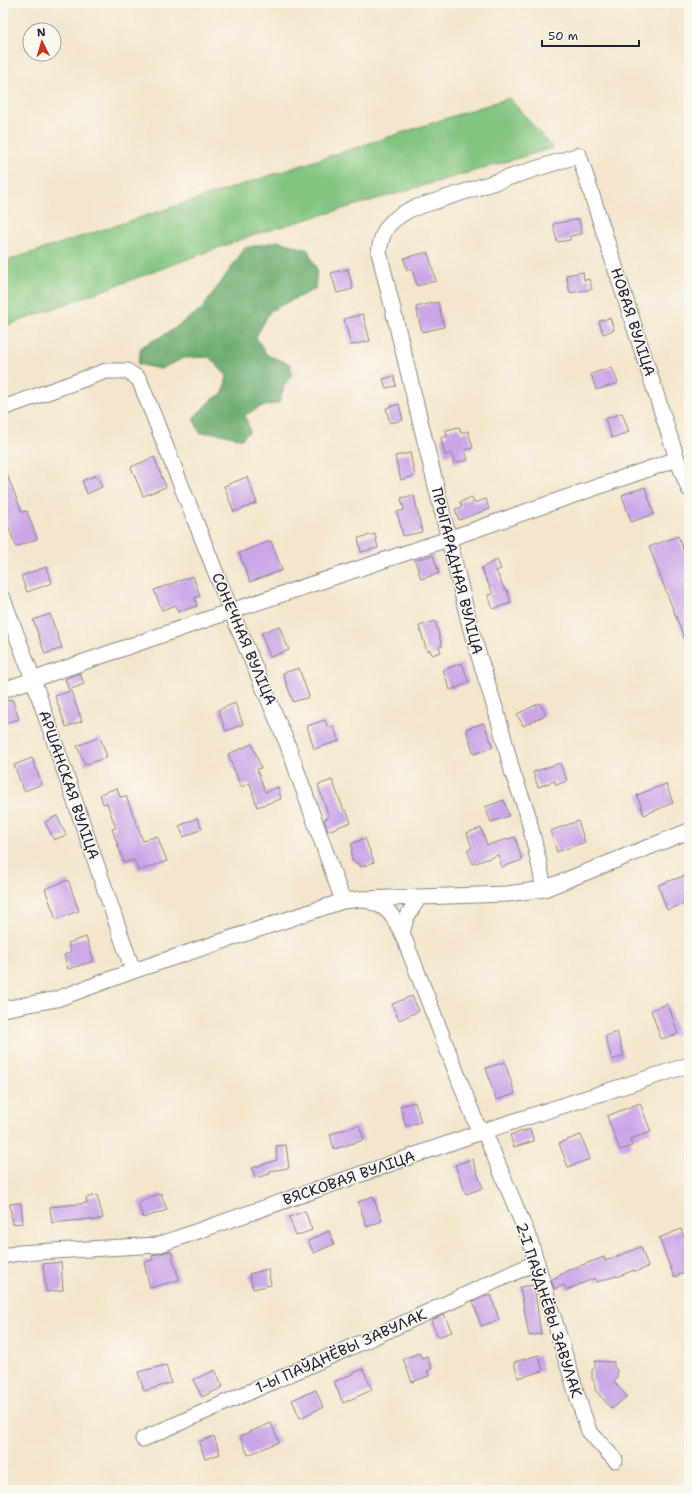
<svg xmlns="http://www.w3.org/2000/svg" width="692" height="1493" font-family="'Shantell Sans',sans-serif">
<rect width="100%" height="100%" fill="#fbf7ec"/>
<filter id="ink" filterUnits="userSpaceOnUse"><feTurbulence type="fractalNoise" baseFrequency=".025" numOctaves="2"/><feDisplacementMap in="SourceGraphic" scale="8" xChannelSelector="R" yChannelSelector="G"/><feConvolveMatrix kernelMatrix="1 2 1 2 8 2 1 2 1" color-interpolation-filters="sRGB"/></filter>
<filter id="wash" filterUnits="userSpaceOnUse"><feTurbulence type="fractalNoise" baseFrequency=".012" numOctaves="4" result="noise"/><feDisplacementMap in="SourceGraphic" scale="16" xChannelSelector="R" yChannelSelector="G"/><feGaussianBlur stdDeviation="0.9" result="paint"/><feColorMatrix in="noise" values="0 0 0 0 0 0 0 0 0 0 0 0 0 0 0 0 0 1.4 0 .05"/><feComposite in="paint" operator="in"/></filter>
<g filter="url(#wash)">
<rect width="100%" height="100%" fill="#f3e6cc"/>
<path fill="#82c57f" stroke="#52745d" d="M509,98l44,50 -297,86 -253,93v-65z"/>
<path fill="#69aa6e" stroke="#466654" d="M279,241l29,9 9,20 -2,19 -45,22 -14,26 11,18 23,9 2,11 -7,9 -6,19 -19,4 -15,8 5,16 -8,8 -25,-6h-17l-7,-15 17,-17 13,-8 4,-17 -18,-19 -25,1 -24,11 -22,-5 3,-17 28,-15 33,-23 43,-61z"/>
<g id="blocks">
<path fill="#caa5e8" d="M579,219l3,15 -12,2v4l-13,2 -4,-18z
M428,252l8,29 -19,5 -5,-18 -5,2 -3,-12z
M348,269l5,20 -16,4 -6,-20z
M583,272l1,8 5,-1 3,10 -22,4 -4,-18z
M438,302l6,25 -22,5 -6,-25z
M363,314l7,27 -19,4 -7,-26z
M610,318l4,12 -11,4 -4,-13z
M612,367l6,16 -22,7 -5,-16z
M394,376l2,10 -10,2 -3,-9z
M399,404l4,16 -13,3 -4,-15z
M622,413l7,19 -17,6 -7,-19z
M459,427l2,6 7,-2 5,17 -8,2 3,10 -14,3 -2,-10 -7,2 -4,-17 6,-2 -1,-6z
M410,453l5,23 -14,4 -6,-24z
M154,457l12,30 -23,9 -12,-29z
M3,465l19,47 5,-1 10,28 -21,8 -13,-35z
M97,475l5,12 -15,7 -5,-13z
M247,477l10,26 -23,9 -10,-26z
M645,487l9,27 -23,8 -9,-27z
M414,495l8,37 -19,4 -6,-24 7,-2 -3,-12z
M472,497l2,6 12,-4 3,10 -30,11 -4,-11 7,-2 -2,-5z
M375,534l3,14 -17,4 -3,-14z
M678,536l11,29 -1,83 -39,-101z
M271,541l11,29 -32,12 -11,-29z
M433,555l6,18 -18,6 -6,-19z
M497,560l4,9 -5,2 9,19h2l4,13 -18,6 -5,-14 5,-1 -12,-26z
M46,567l6,16 -25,9 -6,-16z
M193,576l7,20 -5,2 2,8 -19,6 -2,-7 -14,5 -8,-20z
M50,614l12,34 -17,6 -12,-34z
M435,621l7,25 -3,1 2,5 -9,3 -2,-5 -3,1 -8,-25z
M279,626l10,24 -19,7 -9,-24z
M462,663l7,20 -19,7 -7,-20z
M299,668l10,29 -16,5 -10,-29z
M80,673l4,11 -15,6 -4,-11z
M71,691l11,30 -16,6 -11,-31z
M12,699l7,20 -16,5v-22z
M235,703l8,21 -17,7 -8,-21z
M540,703l6,12 -23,11 -6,-12z
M325,720l3,8 5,-2 6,15 -25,8 -7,-23z
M484,723l9,24 -19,7 -8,-25z
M100,737l7,20 -22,8 -8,-19z
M252,744l9,24 -4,1 8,23 13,-5 3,12 -24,8 -7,-24 -9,4 -13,-33z
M32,758l10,26 -18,7 -10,-26z
M560,763l7,18 -11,4 -1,-4 -17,6 -5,-15z
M332,780l12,31 2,-1 5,12 -23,9 -4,-11 5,-3 -11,-32z
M666,784l7,19 -29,12 -7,-20z
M117,788l3,9 6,-1 17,45 14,-5 10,25 -29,10 -4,-11 -10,3 -12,-34 4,-1 -9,-25 -4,1 -3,-10z
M504,800l5,16 -18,6 -6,-15z
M57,816l9,19 -12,5 -9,-18z
M197,818l5,11 -18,8 -5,-11z
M578,821l7,21 -28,10 -7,-21z
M481,828l6,17 28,-8 7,23 -20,7 -4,-12 -25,9 -6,-14 5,-2 -5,-15z
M365,838l9,24 -13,5 -2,-3 -7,-3 -1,-4 1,-10 -1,-3z
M684,876l5,16v10l-22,8 -9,-25z
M68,880l11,31 -23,8 -11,-30z
M86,937l8,24 -26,8 -4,-14 7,-3 -3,-9z
M412,996l7,15 -20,9 -7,-16z
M668,1004l10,30 -17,5 -10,-29z
M617,1032l7,24 -12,4 -7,-24z
M505,1062l10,32 -19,6 -10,-32z
M415,1102l6,20 -15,4 -6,-20z
M640,1103l11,29 -21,7 2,7 -12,4 -13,-34z
M359,1125l5,15 -30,9 -4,-15z
M530,1129l4,12 -20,6 -4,-12z
M581,1135l9,24 -22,8 -9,-24z
M286,1145l3,23 -20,3 1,3 -15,4 -3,-10 25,-8 -1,-14z
M472,1159l11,29 -17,6 -11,-29z
M161,1193l6,17 -24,8 -5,-16z
M97,1195l6,23 -12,3v-2l-39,4 -2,-16 37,-4 -1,-5z
M373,1196l9,25 -15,6 -9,-25z
M21,1203l2,20 -11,1 -2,-20z
M305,1211l7,19 -16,6 -7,-19z
M681,1229l8,20v22l-15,6 -15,-39z
M329,1231l5,13 -20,9 -6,-12z
M641,1247l7,20 -13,5 -1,-2 -17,7 -1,-1 -19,6 -2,-4 -28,12 -3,-5 -9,4 -3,-7 -1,-2 20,-11 33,-12 1,4z
M171,1251l8,29 -29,8 -6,-26 9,-2 -1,-5z
M61,1262l2,28 -17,2 -3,-28z
M268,1269l3,16 -18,4 -4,-15z
M534,1285l7,49 -12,2 -9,-49z
M491,1295l8,25 -18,6 -8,-25z
M444,1314l8,18 -14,5 -7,-16z
M419,1353l3,5 5,-2 5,13 -5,2 2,5 -17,6 -9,-23z
M539,1355l4,16 -25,7 -4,-16z
M595,1361l19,1v5l3,3v8l-3,4 13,14 -15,13 -17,-19v-7l-3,-4v-9l3,-3z
M166,1365l5,18 -27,8 -6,-19z
M363,1369l9,21 -29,13 -9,-21z
M215,1370l8,17 -21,10 -9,-17z
M316,1390l7,17 -23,11 -8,-18z
M271,1423l8,19 -31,13 -8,-19z
M214,1436l6,18 -15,5 -6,-17z"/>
</g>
</g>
<g filter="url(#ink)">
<use href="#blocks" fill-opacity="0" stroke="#8a8484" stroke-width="1"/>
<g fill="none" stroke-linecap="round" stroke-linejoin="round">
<g stroke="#8a8484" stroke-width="17">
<path id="minor" d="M3,408l103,-37h21l12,8 92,232 56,132 56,158
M3,599l30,80 100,292
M3,690l228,-79 217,-72 229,-80
M544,889l-5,-26 -12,-51 -14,-38 -14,-53 -28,-91 -92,-378c3,-24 11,-32 32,-43l168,-54 98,304 12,30
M366,900c23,7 25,13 36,33l78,200
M402,933l4,-15 13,-21
M3,1009l54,-10 76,-28 210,-70 18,-2 146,-5 37,-5 145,-58
M484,1131l46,110 51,167 8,23 26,29
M3,1256l16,-3 139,-8 326,-114 205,-66
M143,1439l224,-99 170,-78"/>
</g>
<use href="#minor" stroke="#fff" stroke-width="15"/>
</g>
</g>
<g text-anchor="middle" stroke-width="3" stroke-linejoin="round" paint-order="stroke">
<g font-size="15" fill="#22223b" stroke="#fbf7ec">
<text transform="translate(633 322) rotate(72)" y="5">НОВАЯ ВУЛІЦА</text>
<text transform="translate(457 571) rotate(76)" y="5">ПРЫГАРАДНАЯ ВУЛІЦА</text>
<text transform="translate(244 639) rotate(67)" y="5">СОНЕЧНАЯ ВУЛІЦА</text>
<text transform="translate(69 785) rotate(71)" y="5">АРШАНСКАЯ ВУЛІЦА</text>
<text transform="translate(349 1178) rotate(-19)" y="5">ВЯСКОВАЯ ВУЛІЦА</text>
<text transform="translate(549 1310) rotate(72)" y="5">2-І ПАЎДНЁВЫ ЗАВУЛАК</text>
<text transform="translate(341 1351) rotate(-24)" y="5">1-Ы ПАЎДНЁВЫ ЗАВУЛАК</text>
</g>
</g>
<rect width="692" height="1493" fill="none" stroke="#fbf7ec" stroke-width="16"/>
<g transform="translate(42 42) rotate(355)"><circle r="19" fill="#fbf7ec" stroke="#a4a2a5"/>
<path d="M0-3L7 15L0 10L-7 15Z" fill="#c8321e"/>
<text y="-6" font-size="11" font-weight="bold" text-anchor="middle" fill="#22223b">N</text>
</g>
<path d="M542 40v6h97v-6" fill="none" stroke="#22223b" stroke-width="2"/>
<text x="548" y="40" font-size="12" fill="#22223b" stroke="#fbf7ec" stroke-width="3" paint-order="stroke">50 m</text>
</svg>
